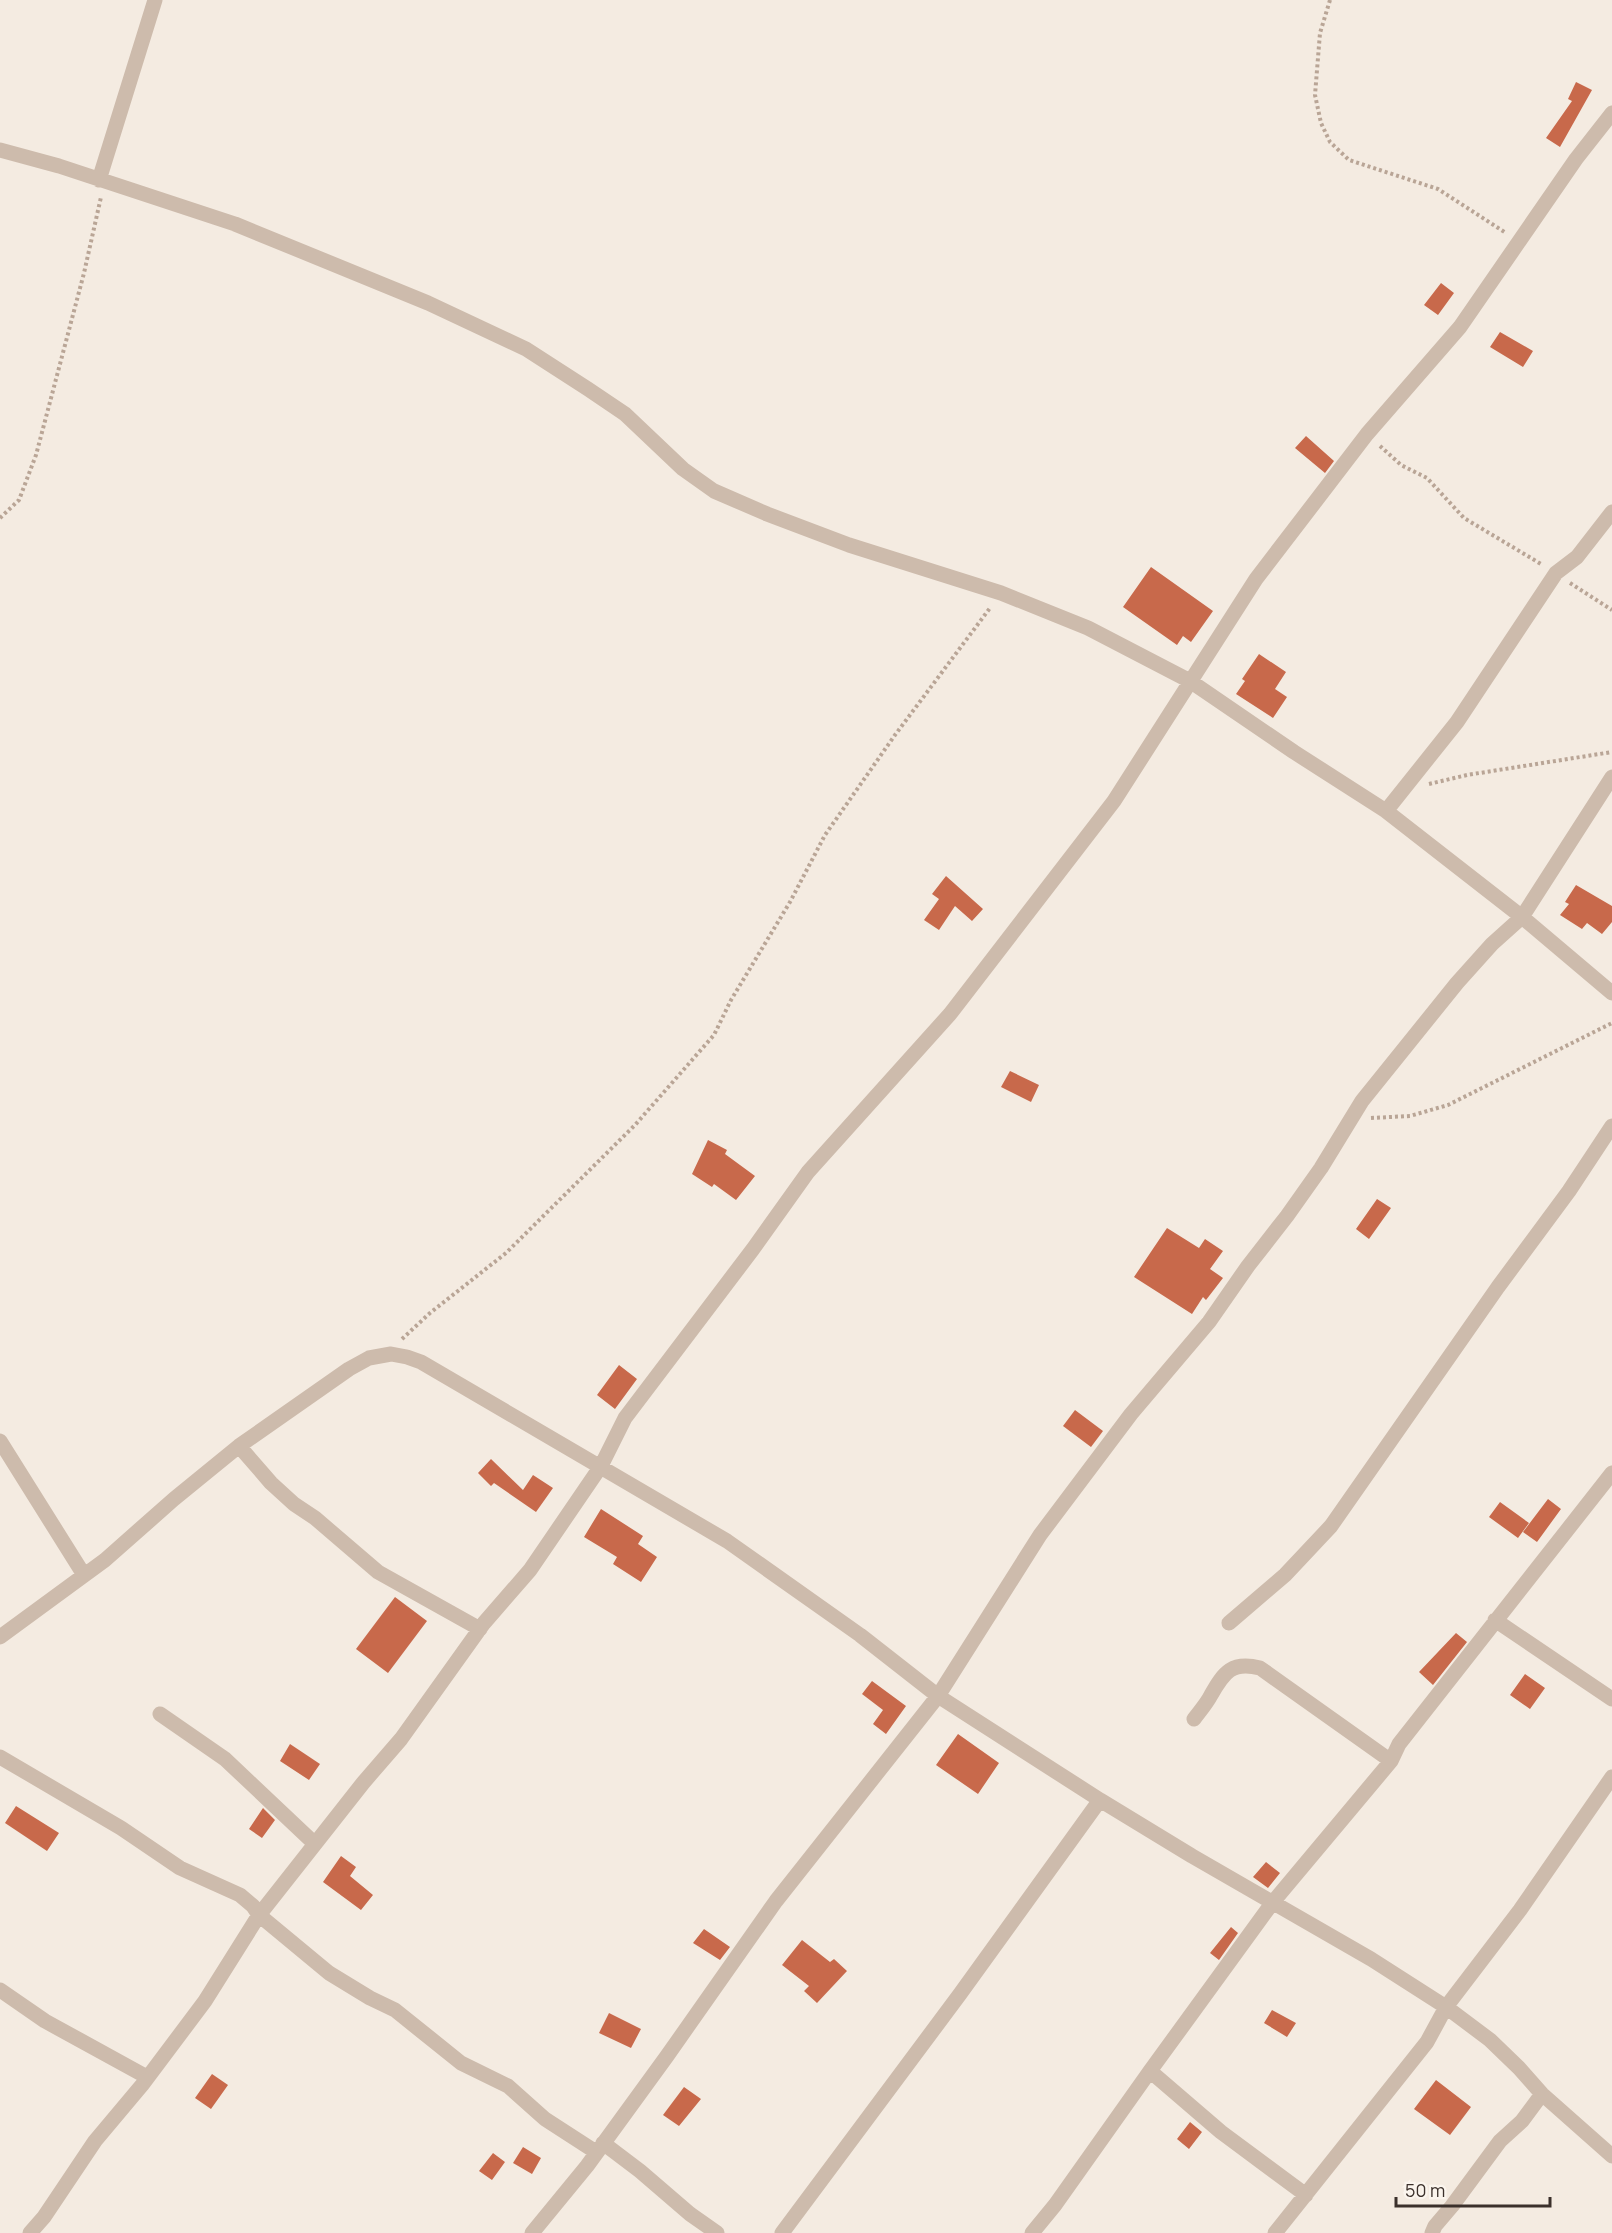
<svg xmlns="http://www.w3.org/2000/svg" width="1612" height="2233" font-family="Manrope,sans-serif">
<rect width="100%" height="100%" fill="#f4ebe1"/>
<path fill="#c8694b" d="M1576,82l16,8 -32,57 -14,-9 26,-37 -4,-2z
M1441,283l13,10 -16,22 -14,-10z
M1500,332l33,19 -10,16 -33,-20z
M1306,436l28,25 -9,12 -30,-25z
M1151,567l62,44 -22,31 -8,-6 -6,9 -54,-38z
M1259,654l27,18 -11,17 12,8 -14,21 -37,-24 9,-13 -3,-2z
M946,876l37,33 -11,12 -17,-15 -16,24 -15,-10 15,-21 -7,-5z
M1576,885l36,21v16l-10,12 -15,-11 -5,6 -22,-14 9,-11 -4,-2z
M1010,1071l29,14 -8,17 -30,-15z
M708,1140l19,10 -2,4 30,22 -19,24 -22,-16 -2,3 -20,-13z
M1377,1199l14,9 -22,31 -13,-10z
M1167,1228l32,20 6,-9 18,12 -13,18 13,9 -17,22 -3,-3 -11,17 -58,-37z
M619,1365l18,14 -22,30 -18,-14z
M1075,1410l28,21 -12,16 -28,-21z
M491,1459l32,31 10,-15 20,13 -17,24 -42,-29 -3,3 -13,-13z
M1548,1499l13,10 -24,33 -14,-10z
M1500,1502l29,21 -11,15 -29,-21z
M601,1509l42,27 -5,8 19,13 -16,25 -28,-18 4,-7 -33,-20z
M395,1597l32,24 -39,52 -32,-24z
M1456,1633l11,9 -34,43 -14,-13z
M1525,1674l20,14 -15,21 -20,-14z
M872,1681l34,25 -20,28 -13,-10 10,-14 -21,-16z
M958,1734l41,29 -21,31 -42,-29z
M290,1744l30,20 -11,16 -29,-19z
M16,1806l43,27 -12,18 -42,-28z
M263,1808l12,12 -13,18 -13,-9z
M341,1856l15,11 -6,9 23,19 -12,15 -38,-28z
M1266,1862l14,11 -12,15 -15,-11z
M1231,1927l7,6 -19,27 -9,-7z
M704,1929l26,18 -10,13 -27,-17z
M802,1940l28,22 4,-3 13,12 -30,32 -13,-12 5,-5 -27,-21z
M1272,2010l24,13 -9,14 -23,-14z
M609,2013l32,16 -10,19 -32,-15z
M212,2074l16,11 -17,24 -16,-11z
M1436,2080l35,27 -21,28 -36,-26z
M684,2087l17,12 -22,27 -16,-11z
M1190,2122l12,10 -13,17 -12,-10z
M523,2147l18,11 -9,16 -19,-11z
M493,2153l12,9 -13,18 -13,-9z"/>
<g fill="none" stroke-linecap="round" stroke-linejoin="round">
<path stroke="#b9a596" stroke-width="4" stroke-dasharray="3 3" stroke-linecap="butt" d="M1330,0l-10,33 -5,62 6,28 9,19 19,18 89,29 68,44
M1380,446l21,19 26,13 37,40 77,46
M0,518l19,-18 17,-45 48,-182 17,-76
M1570,583l42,27
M1429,784l38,-9 145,-23
M1371,1118l39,-2 38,-11 164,-82
M402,1339l28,-26 76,-60 129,-128 79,-90 17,-35 59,-98 35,-67 70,-100 95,-127"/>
<path stroke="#cdbbac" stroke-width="15" d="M0,150l59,16 176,58 193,79 98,46 62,40 37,25 58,55 31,22 53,23 82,31 152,48 87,35 102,53 104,71 92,59 136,106 90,76
M99,180l56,-180
M1386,811l71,-89 99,-149 21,-16 35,-45
M0,1441l84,134
M239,1446l32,37 23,21 21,14 63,54 102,57
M1495,1620l117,79
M1229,1623l56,-48 46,-49 167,-239 71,-96 43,-65
M0,1637l105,-77 69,-61 65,-53 110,-77 20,-11 22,-4 16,3 14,5 306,179 133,94 78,61 162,104 92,56 179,103 75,48 44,33 29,28 23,26 70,62
M160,1714l65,45 90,85
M1194,1719c6,-8 13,-16 17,-24 13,-23 21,-34 49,-27l131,93
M0,1757l121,71 59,40 60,27 13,11 6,9 70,58 41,25 25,12 66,53 47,23 37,33 51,33
M0,1990l45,31 102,56
M1150,2071l71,61 85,63
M603,2143l37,28 50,43 27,19
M30,2233l14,-16 51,-76 47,-56 63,-84 54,-86 104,-132 38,-44 83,-116 46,-53 71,-104 24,-48 128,-169 55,-77 142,-158 164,-213 142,-222 111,-145 93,-107 116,-168 36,-46
M532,2233l55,-67 80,-110 109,-155 162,-205 102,-161 91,-121 78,-92 39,-56 39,-50 34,-48 41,-67 95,-118 35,-39 30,-27 90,-140
M782,2233l178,-239 140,-194
M1032,2233l23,-28 95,-134 123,-169 118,-141 8,-17 213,-271
M1275,2233l152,-191 19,-35 74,-97 92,-133
M1432,2233l3,-7 17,-20 48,-65 22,-20 20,-27"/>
</g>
<path d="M1396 2197v9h154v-9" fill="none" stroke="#3b302b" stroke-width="3"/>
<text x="1405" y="2197" font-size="18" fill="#3b302b" stroke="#fbf5ee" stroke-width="4.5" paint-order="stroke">50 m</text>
</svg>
